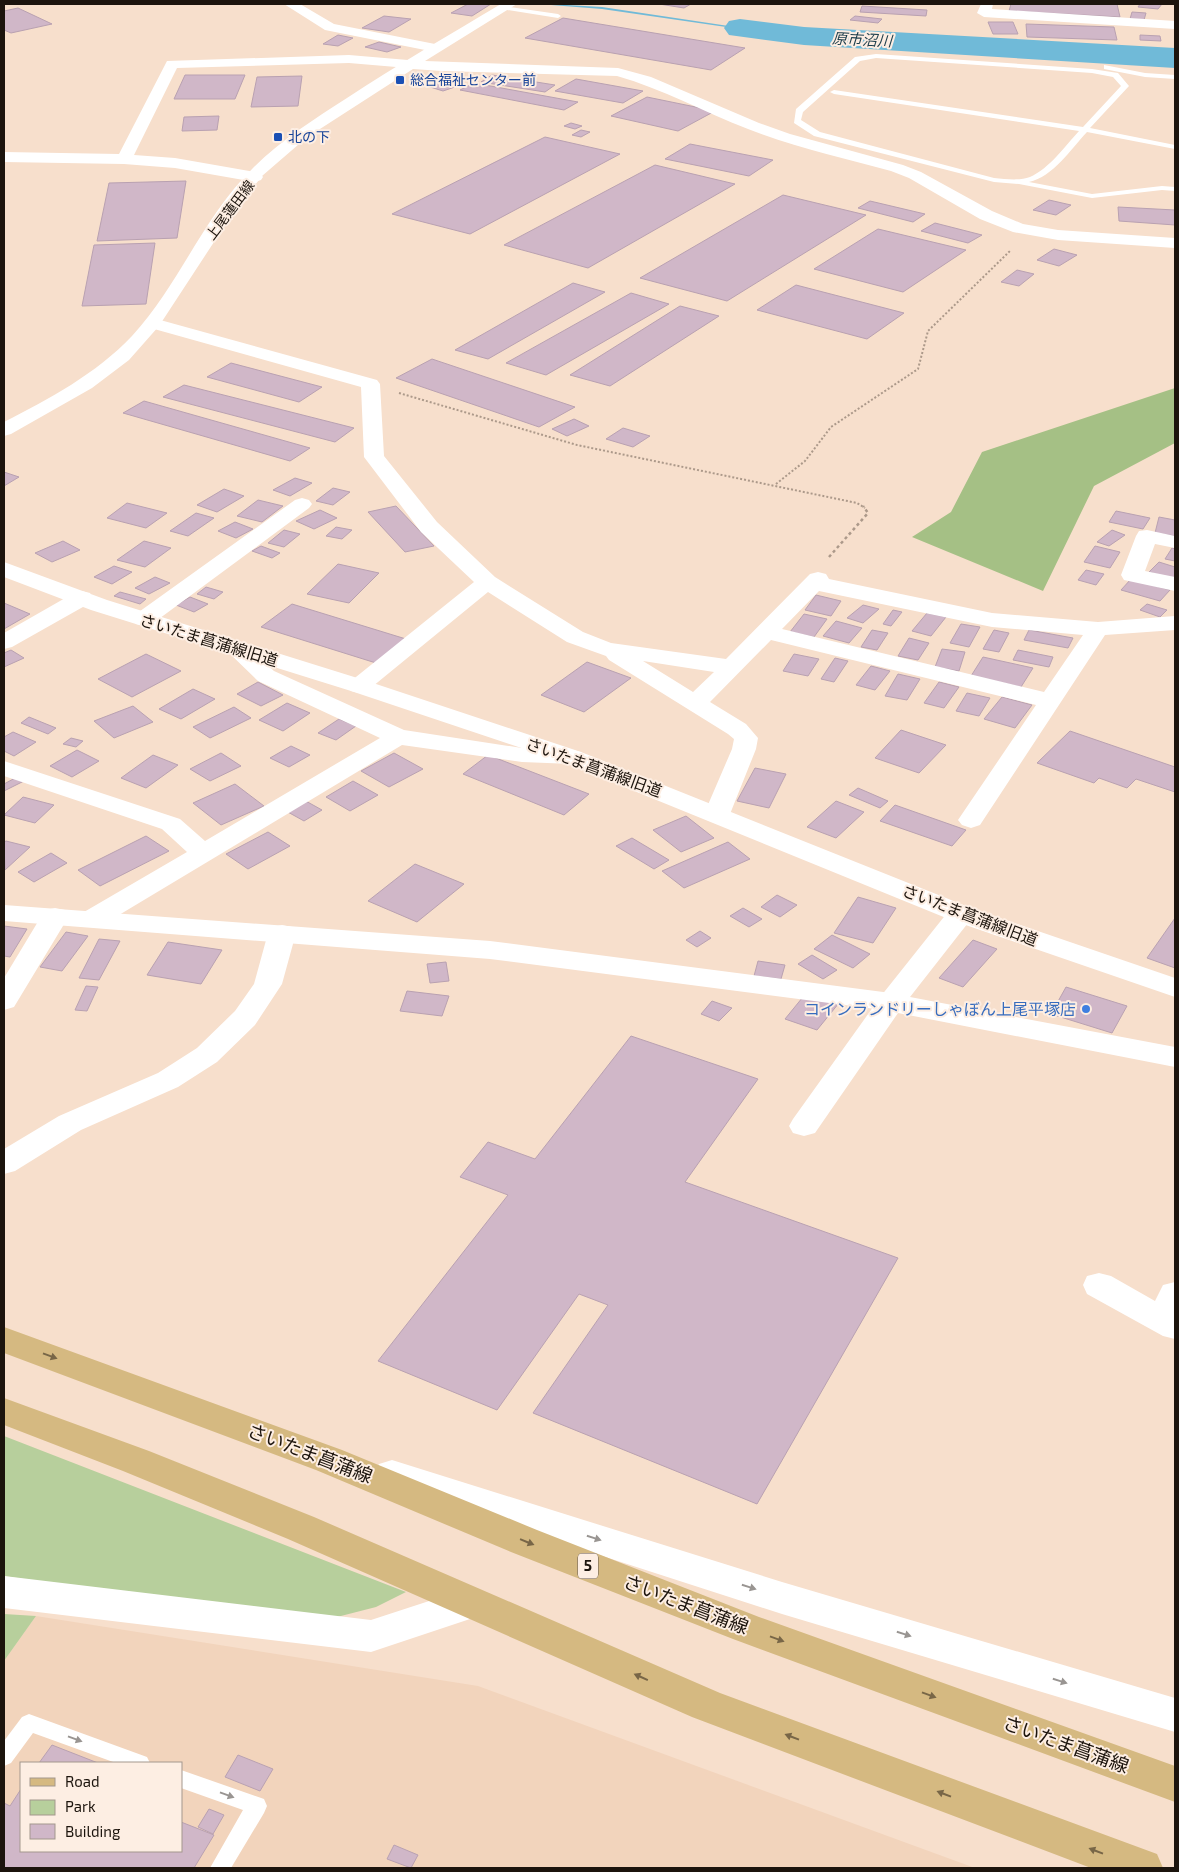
<svg xmlns="http://www.w3.org/2000/svg" width="1179" height="1872" font-family="'Exo 2','Noto Sans JP',sans-serif">
<rect width="100%" height="100%" fill="#f7dfcc"/>
<path fill="#f2d4bc" fill-rule="evenodd" d="M36,1616l442,70 497,182h-971v-207zM21,1763h160v88h-160z"/>
<path fill="#b7cf9c" d="M4,1436l402,156 -30,15 -39,10 -91,-4 -242,-37z
M4,1614l32,2 -32,45z"/>
<path fill="#a5c085" d="M1175,388v55l-81,43 -51,105 -131,-54 39,-25 31,-60z"/>
<g fill="none" stroke-linecap="round" stroke-linejoin="round">
<path fill="#70bad8" fill-rule="evenodd" d="M549,4l53,3 140,21 -2,1 -138,-20 -51,-4z"/>
<path fill="#70bad8" fill-rule="evenodd" d="M740,19l64,8 371,21v20l-371,-23 -75,-10 -5,-7 5,-7z"/>
</g>
<path fill="#d0b7c8" stroke="#b9a1b1" d="M468,4h23l-19,12 -21,-3z
M659,4h32l-7,4z
M1011,4h106l3,13 -111,-6z
M1140,4h22l-4,5 -20,-2z
M862,6l65,4 -1,6 -66,-4z
M18,8l34,16 -41,9 -7,-3v-19z
M1132,12l14,1 -2,7 -14,-1z
M384,16l27,3 -22,13 -27,-4z
M855,16l27,3 -4,4 -28,-3z
M563,18l182,30 -34,22 -186,-32z
M988,22h25l5,12h-25z
M1026,24l88,3 3,13 -90,-3z
M338,35l15,3 -15,8 -15,-2z
M1140,35l20,1 1,5 -21,-1z
M379,42l22,5 -14,5 -22,-5z
M185,75h60l-10,24h-61z
M492,75l63,10 -10,7 -64,-10z
M302,76l-4,30 -47,1 6,-30z
M576,79l67,12 -20,12 -68,-12z
M439,82l16,5 -12,4 -16,-5z
M474,83l104,19 -14,8 -104,-20z
M647,97l68,14 -37,20 -67,-15z
M219,116l-2,14 -35,1 2,-14z
M571,123l11,3 -7,3 -11,-3z
M581,130l9,2 -9,5 -9,-2z
M545,137l75,17 -150,80 -78,-20z
M690,144l83,16 -24,16 -84,-17z
M655,165l80,19 -147,84 -84,-23z
M186,181l-9,57 -80,3 12,-58z
M783,195l83,20 -139,86 -87,-23z
M1049,200l22,5 -15,10 -23,-5z
M870,201l55,13 -12,8 -55,-14z
M1118,207l57,3v15l-56,-4z
M935,223l47,12 -14,8 -47,-12z
M878,229l88,21 -63,42 -89,-23z
M155,243l-9,61 -64,2 12,-61z
M1054,249l23,6 -18,11 -22,-6z
M1017,270l17,4 -15,12 -18,-4z
M573,283l32,9 -117,67 -33,-9z
M796,285l108,28 -37,26 -110,-29z
M631,293l38,11 -123,71 -40,-12z
M680,306l39,10 -109,70 -40,-11z
M432,359l143,48 -36,20 -143,-49z
M231,363l91,24 -23,15 -92,-25z
M184,385l170,43 -19,14 -172,-45z
M144,401l166,47 -20,13 -167,-48z
M574,419l15,7 -22,10 -15,-7z
M623,428l27,8 -17,11 -27,-8z
M4,472l15,5 -15,9z
M295,478l17,5 -22,13 -17,-6z
M333,488l17,4 -17,13 -17,-4z
M224,489l20,7 -27,16 -20,-7z
M258,500l25,6 -21,16 -25,-6z
M127,503l40,10 -21,15 -39,-10z
M396,506l38,40 -29,6 -37,-40z
M320,510l17,8 -23,11 -18,-8z
M1116,511l34,7 -7,11 -34,-7z
M196,513l18,5 -26,18 -18,-5z
M1159,517l16,3v16l-20,-3z
M235,522l18,7 -17,9 -18,-7z
M336,527l16,3 -10,9 -16,-3z
M284,530l16,4 -16,13 -16,-4z
M1112,530l13,5 -16,11 -12,-4z
M63,541l17,9 -28,12 -17,-9z
M144,541l27,7 -26,19 -28,-7z
M261,546l19,7 -8,5 -20,-7z
M1095,546l25,6 -10,16 -26,-6z
M1172,548l3,1v12l-10,-2z
M1159,562l16,5v13l-26,-8z
M338,564l41,9 -30,30 -42,-9z
M114,566l18,6 -20,12 -18,-7z
M1086,570l18,4 -8,11 -18,-5z
M155,577l15,6 -21,11 -14,-6z
M1131,579l39,11 -10,11 -39,-11z
M206,587l17,5 -9,7 -17,-5z
M120,592l26,7 -6,5 -26,-8z
M816,595l25,6 -10,15 -26,-6z
M190,597l18,7 -14,8 -18,-7z
M4,603l26,11 -26,15z
M292,604l114,35 -30,24 -115,-36z
M1147,604l20,6 -7,7 -20,-7z
M863,605l16,4 -16,14 -16,-5z
M893,610l9,2 -11,14 -8,-2z
M927,613l19,4 -15,19 -19,-5z
M804,614l23,5 -13,18 -24,-5z
M836,621l26,7 -13,15 -26,-7z
M961,624l19,3 -11,20 -19,-4z
M872,630l16,3 -11,17 -16,-3z
M994,630l15,3 -10,19 -16,-3z
M1029,630l44,8 -5,10 -44,-8z
M909,638l20,5 -11,17 -20,-4z
M942,649l23,3 -6,19 -24,-4z
M11,650l13,8 -20,9v-14z
M1018,650l35,7 -4,10 -36,-7z
M146,654l35,17 -49,26 -34,-18z
M794,654l25,5 -11,17 -25,-5z
M983,657l50,11 -12,19 -50,-11z
M835,658l13,3 -14,21 -13,-3z
M587,662l44,16 -47,34 -43,-17z
M871,666l19,5 -15,19 -19,-5z
M898,674l22,5 -13,21 -22,-4z
M258,682l25,13 -22,11 -24,-12z
M939,682l20,5 -15,21 -20,-5z
M193,689l22,10 -34,20 -22,-10z
M967,693l23,5 -11,18 -23,-5z
M1002,697l30,8 -17,23 -31,-9z
M287,703l23,10 -27,18 -24,-11z
M133,706l20,16 -39,16 -20,-17z
M234,707l17,11 -41,20 -17,-11z
M29,717l27,11 -8,6 -27,-11z
M339,719l17,7 -20,14 -18,-7z
M901,730l45,15 -27,28 -44,-15z
M1070,731l105,36v25l-39,-13 -9,9 -28,-10 -5,5 -57,-20z
M13,732l23,10 -22,14 -10,-5v-14z
M71,738l12,3 -7,6 -13,-3z
M291,746l19,9 -21,12 -19,-9z
M77,750l22,11 -27,16 -22,-11z
M221,753l20,13 -31,15 -20,-12z
M394,753l29,16 -34,18 -28,-16z
M153,755l25,10 -32,23 -25,-10z
M488,755l101,39 -25,21 -101,-41z
M755,768l31,6 -17,34 -32,-7z
M17,777l7,4 -20,10v-7z
M353,781l25,14 -28,16 -24,-14z
M235,784l29,22 -43,19 -28,-22z
M858,788l30,13 -8,7 -31,-13z
M23,797l31,8 -19,18 -31,-8z
M304,800l18,10 -18,11 -18,-10z
M836,801l28,11 -28,26 -29,-11z
M895,805l71,25 -14,16 -72,-25z
M686,816l28,22 -33,14 -28,-22z
M268,832l22,14 -42,23 -22,-15z
M146,836l23,15 -69,35 -22,-16z
M632,838l37,22 -15,9 -38,-23z
M6,841l24,6 -25,23 -1,-28z
M728,842l22,17 -66,29 -22,-17z
M51,853l16,10 -33,19 -16,-10z
M415,864l49,20 -47,38 -49,-21z
M777,895l20,10 -17,12 -19,-10z
M858,897l38,11 -23,35 -39,-10z
M743,908l19,11 -13,8 -19,-11z
M1175,918v50l-28,-10z
M4,926l23,3 -17,28 -6,-1z
M700,931l11,7 -14,9 -11,-7z
M66,932l22,4 -26,35 -22,-4z
M832,935l38,19 -17,14 -39,-19z
M99,939l21,2 -21,39 -20,-2z
M973,940l24,9 -34,38 -24,-9z
M168,942l54,8 -21,34 -54,-9z
M812,955l25,15 -14,9 -25,-15z
M758,961l27,4 -4,14 -27,-3z
M446,962l3,19 -19,2 -3,-19z
M86,986l12,1 -11,24 -12,-1z
M1066,987l61,19 -15,27 -61,-19z
M407,991l42,5 -7,20 -42,-5z
M807,992l32,11 -22,27 -32,-11z
M712,1001l20,7 -13,13 -18,-7z
M631,1036l127,43 -73,103 213,76 -141,246 -224,-91 75,-108 -29,-11 -82,116 -119,-49 130,-166 -48,-18 28,-35 47,17z
M52,1745l46,18h-59z
M238,1755l35,14 -13,22 -35,-14z
M21,1789v62h160v-29l33,13 -20,33h-190v-65l6,3z
M209,1809l15,6 -11,19 -15,-7z
M394,1845l24,10 -7,13 -24,-9z"/>
<g fill="none" stroke-linecap="round" stroke-linejoin="round">
<path stroke="#ac998a" stroke-width="2" stroke-dasharray="2 2" stroke-linecap="butt" d="M399,393l178,52 280,58 8,5
M776,484l29,-23 26,-34 87,-58 10,-38 83,-81"/>
<path stroke="#ac998a" stroke-width="2.5" stroke-dasharray="3 3" stroke-linecap="butt" d="M829,557l39,-44 -5,-7"/>
<path fill="#fff" fill-rule="evenodd" d="M503,6l55,8 3,2 -3,2 -57,-9v-2z
M876,54l216,15 26,4 11,13 -39,42 85,17v4l-88,-17c-16,17 -34,45 -58,50l63,12 70,-8 13,1v4l-13,-1 -70,8 -73,-14 -25,-2 -180,-46 -20,-13 2,-14 59,-52zM876,58l216,15 21,4 8,9 -38,41 -249,-37 -4,2 4,2 245,37c-14,15 -29,37 -49,46 -11,4 -24,2 -36,1l-174,-46 -19,-12 2,-8 57,-51z
M1104,65l41,8 30,2v4l-30,-2 -41,-8z
M29,1714l118,43 3,6h-34l-83,-30 -22,30 -7,3v-25l18,-24z
M181,1770l83,29 3,7 -3,7 -33,55h-21l33,-58 -62,-22z"/>
<path fill="#fff" fill-rule="evenodd" d="M284,4h16l34,20 101,20 7,4 -7,4 -110,-22z
M981,4h12l-1,5 183,12v8l-191,-12 -7,-4z
M349,55l59,5 5,1 2,3 -2,3 -5,1 -59,-5 -172,5 -43,87 41,3 80,14 6,2 2,3 -2,3 -6,2 -80,-14 -51,-4 -120,-2v-10l115,2 48,-93z
M153,318l224,62 3,4 4,72 53,66 58,55 88,55 28,11 115,16 84,-85 8,-2 8,2 3,5 163,34 106,9 77,-6v14l-70,5 -125,190 -9,3 -9,-3 -4,-5 78,-115 -265,-65 -61,62 36,22 12,14 -2,11 -26,65 -4,5 -9,3 -9,-3 -4,-5 28,-65 2,-10 -6,-5 -119,-74 -3,-4 -39,-14 -79,-50 -121,99 -8,2 -8,-2 -4,-5 4,-5 123,-99 -53,-50 -57,-75 -3,-70 -214,-60 -3,-4 3,-4zM819,591l173,36 91,8 -39,57 -262,-63zM643,661l71,11 -21,20z
M302,498l7,2 3,4 -3,4 -157,116 -8,2 -8,-2 -3,-5 3,-5 159,-114z
M1147,530l28,6v12l-20,-4 -10,27 30,6v14l-51,-11 -3,-5 15,-39 3,-5z
M82,591l8,2 3,5 -3,5 -78,44 -8,2v-16l70,-40z
M238,643l8,2 28,26 130,59 118,18 50,2 9,2 3,5 -3,5 -9,2 -50,-2 -120,-17 -298,179 -10,2 -10,-2 -4,-6 4,-6 103,-60 -25,-23 -158,-53v-15l176,58 25,22 175,-103 -122,-57 -32,-31 4,-5z
M961,906l10,2 4,6 -65,83 265,50v20l-277,-54 -83,120 -11,3 -11,-3 -4,-7 4,-7 88,-123 70,-88z
M55,908l10,2 4,6 -55,91 -10,3v-32l41,-68z
M282,925l10,2 4,6 -14,51 -27,41 -38,37 -39,25 -97,43 -66,41 -11,3v-25l55,-33 99,-43 39,-25 38,-37 19,-27 14,-51 4,-6z
M1099,1273l12,3 44,25 8,-16 12,-3v57l-12,-3 -76,-42 -4,-9 4,-9z
M392,1460l390,122 393,116v34l-393,-118 -403,-130 -5,-10 5,-10z
M4,1576l367,44 101,-33 13,5 6,11 -6,11 -114,38 -367,-44z"/>
<path fill="#fff" fill-rule="evenodd" d="M501,4h16l-92,57 193,7 33,9 108,46 31,11 113,31 18,7 71,39 31,13 35,6 117,8v10l-117,-8 -45,-8 -33,-13 -71,-41 -18,-7c-47,-13 -97,-24 -143,-42 -44,-17 -85,-40 -131,-53l-175,-5 -29,-2 -107,69 -44,38 -31,40 -72,110 -30,34 -37,28 -81,46 -7,2v-14c45,-23 92,-48 128,-86 47,-51 71,-119 121,-168 28,-28 60,-48 94,-70 50,-33 102,-63 154,-94z
M4,562l103,38 260,81 214,71 390,156 204,70v19l-224,-77 -388,-158 -212,-71 -260,-81 -87,-33z
M4,905l486,36 401,52 10,3 4,6 -4,6 -10,3 -401,-52 -486,-38z"/>
<path fill="#d5b981" fill-rule="evenodd" d="M4,1327l338,123 195,80 222,87 416,149v36l-442,-163 -222,-87 -195,-82 -312,-117z
M4,1398l145,53 165,66 406,176 437,161 6,14h-72l-399,-151 -404,-178 -165,-68 -119,-46z"/>
</g>
<defs><path id="oneway-solid" d="M-6-.8H1V-3.2L6.5 0L1 3.2V.8H-6Z" transform="scale(1.25)"/></defs>
<g fill="#786647">
<use href="#oneway-solid" transform="translate(50 1356) rotate(20)"/>
<use href="#oneway-solid" transform="translate(527 1542) rotate(22)"/>
<use href="#oneway-solid" transform="translate(777 1639) rotate(20)"/>
<use href="#oneway-solid" transform="translate(641 1677) rotate(-156)"/>
<use href="#oneway-solid" transform="translate(929 1695) rotate(20)"/>
<use href="#oneway-solid" transform="translate(792 1737) rotate(-159)"/>
<use href="#oneway-solid" transform="translate(944 1794) rotate(-159)"/>
<use href="#oneway-solid" transform="translate(1096 1851) rotate(-159)"/>
</g>
<g fill="#999592">
<use href="#oneway-solid" transform="translate(594 1538) rotate(18)"/>
<use href="#oneway-solid" transform="translate(749 1587) rotate(18)"/>
<use href="#oneway-solid" transform="translate(904 1634) rotate(17)"/>
<use href="#oneway-solid" transform="translate(1060 1681) rotate(17)"/>
<use href="#oneway-solid" transform="translate(75 1739) rotate(20)"/>
<use href="#oneway-solid" transform="translate(227 1795) rotate(20)"/>
</g>
<g fill="#1a4fb4" stroke="#fdeee3" stroke-width="2">
<rect x="395" y="75" width="10" height="10" rx="2.5"/>
<rect x="273" y="132" width="10" height="10" rx="2.5"/>
</g>
<circle fill="#3f7fe0" stroke="#fdeee3" stroke-width="2" cx="1086" cy="1009" r="5"/>
<g text-anchor="middle" stroke-width="4" stroke-linejoin="round" paint-order="stroke">
<g font-size="14" fill="#164399" stroke="#fdeee3" text-anchor="start">
<text x="410" y="85">総合福祉センター前</text>
<text x="288" y="142">北の下</text>
</g>
<g font-size="14" fill="#1c140d" stroke="#fdeee3">
<text transform="translate(230 210) rotate(-53)" y="5">上尾蓮田線</text>
</g>
<g font-size="15" font-style="italic" fill="#1a3c4a" stroke="#fdeee3">
<text transform="translate(862 40) rotate(3)" y="5">原市沼川</text>
</g>
<rect fill="#fdeee3" stroke="#60554d" stroke-width="1" x="578" y="1553.5" width="20" height="25" rx="4"/>
<g font-size="15" font-weight="bold" fill="#1c140d">
<text x="588" y="1571">5</text>
</g>
<g font-size="16" fill="#1c140d" stroke="#fdeee3">
<text transform="translate(209 640) rotate(17)" y="6">さいたま菖蒲線旧道</text>
<text transform="translate(594 767) rotate(20)" y="6">さいたま菖蒲線旧道</text>
<text transform="translate(970 915) rotate(21)" y="6">さいたま菖蒲線旧道</text>
</g>
<g font-size="16" fill="#366cbe" stroke="#fdeee3" text-anchor="end">
<text x="1076" y="1015">コインランドリーしゃぼん上尾平塚店</text>
</g>
<g font-size="19" fill="#1c140d" stroke="#fdeee3">
<text transform="translate(310 1453) rotate(21)" y="7">さいたま菖蒲線</text>
<text transform="translate(686 1604) rotate(21)" y="7">さいたま菖蒲線</text>
<text transform="translate(1066 1744) rotate(20)" y="7">さいたま菖蒲線</text>
</g>
</g>
<rect width="1179" height="1872" fill="none" stroke="#1c140d" stroke-width="10"/>
<rect x="20" y="1762" width="162" height="90" fill="#fdeee3" stroke="#a3978d"/>
<rect x="30" y="1778" width="25" height="8" fill="#d5b981" stroke="#a3978d"/>
<text x="65" y="1787" font-size="15" fill="#1c140d">Road</text>
<rect x="30" y="1800" width="25" height="15" fill="#b7cf9c" stroke="#a3978d"/>
<text x="65" y="1812" font-size="15" fill="#1c140d">Park</text>
<rect x="30" y="1824" width="25" height="15" fill="#d0b7c8" stroke="#a3978d"/>
<text x="65" y="1837" font-size="15" fill="#1c140d">Building</text>
</svg>
